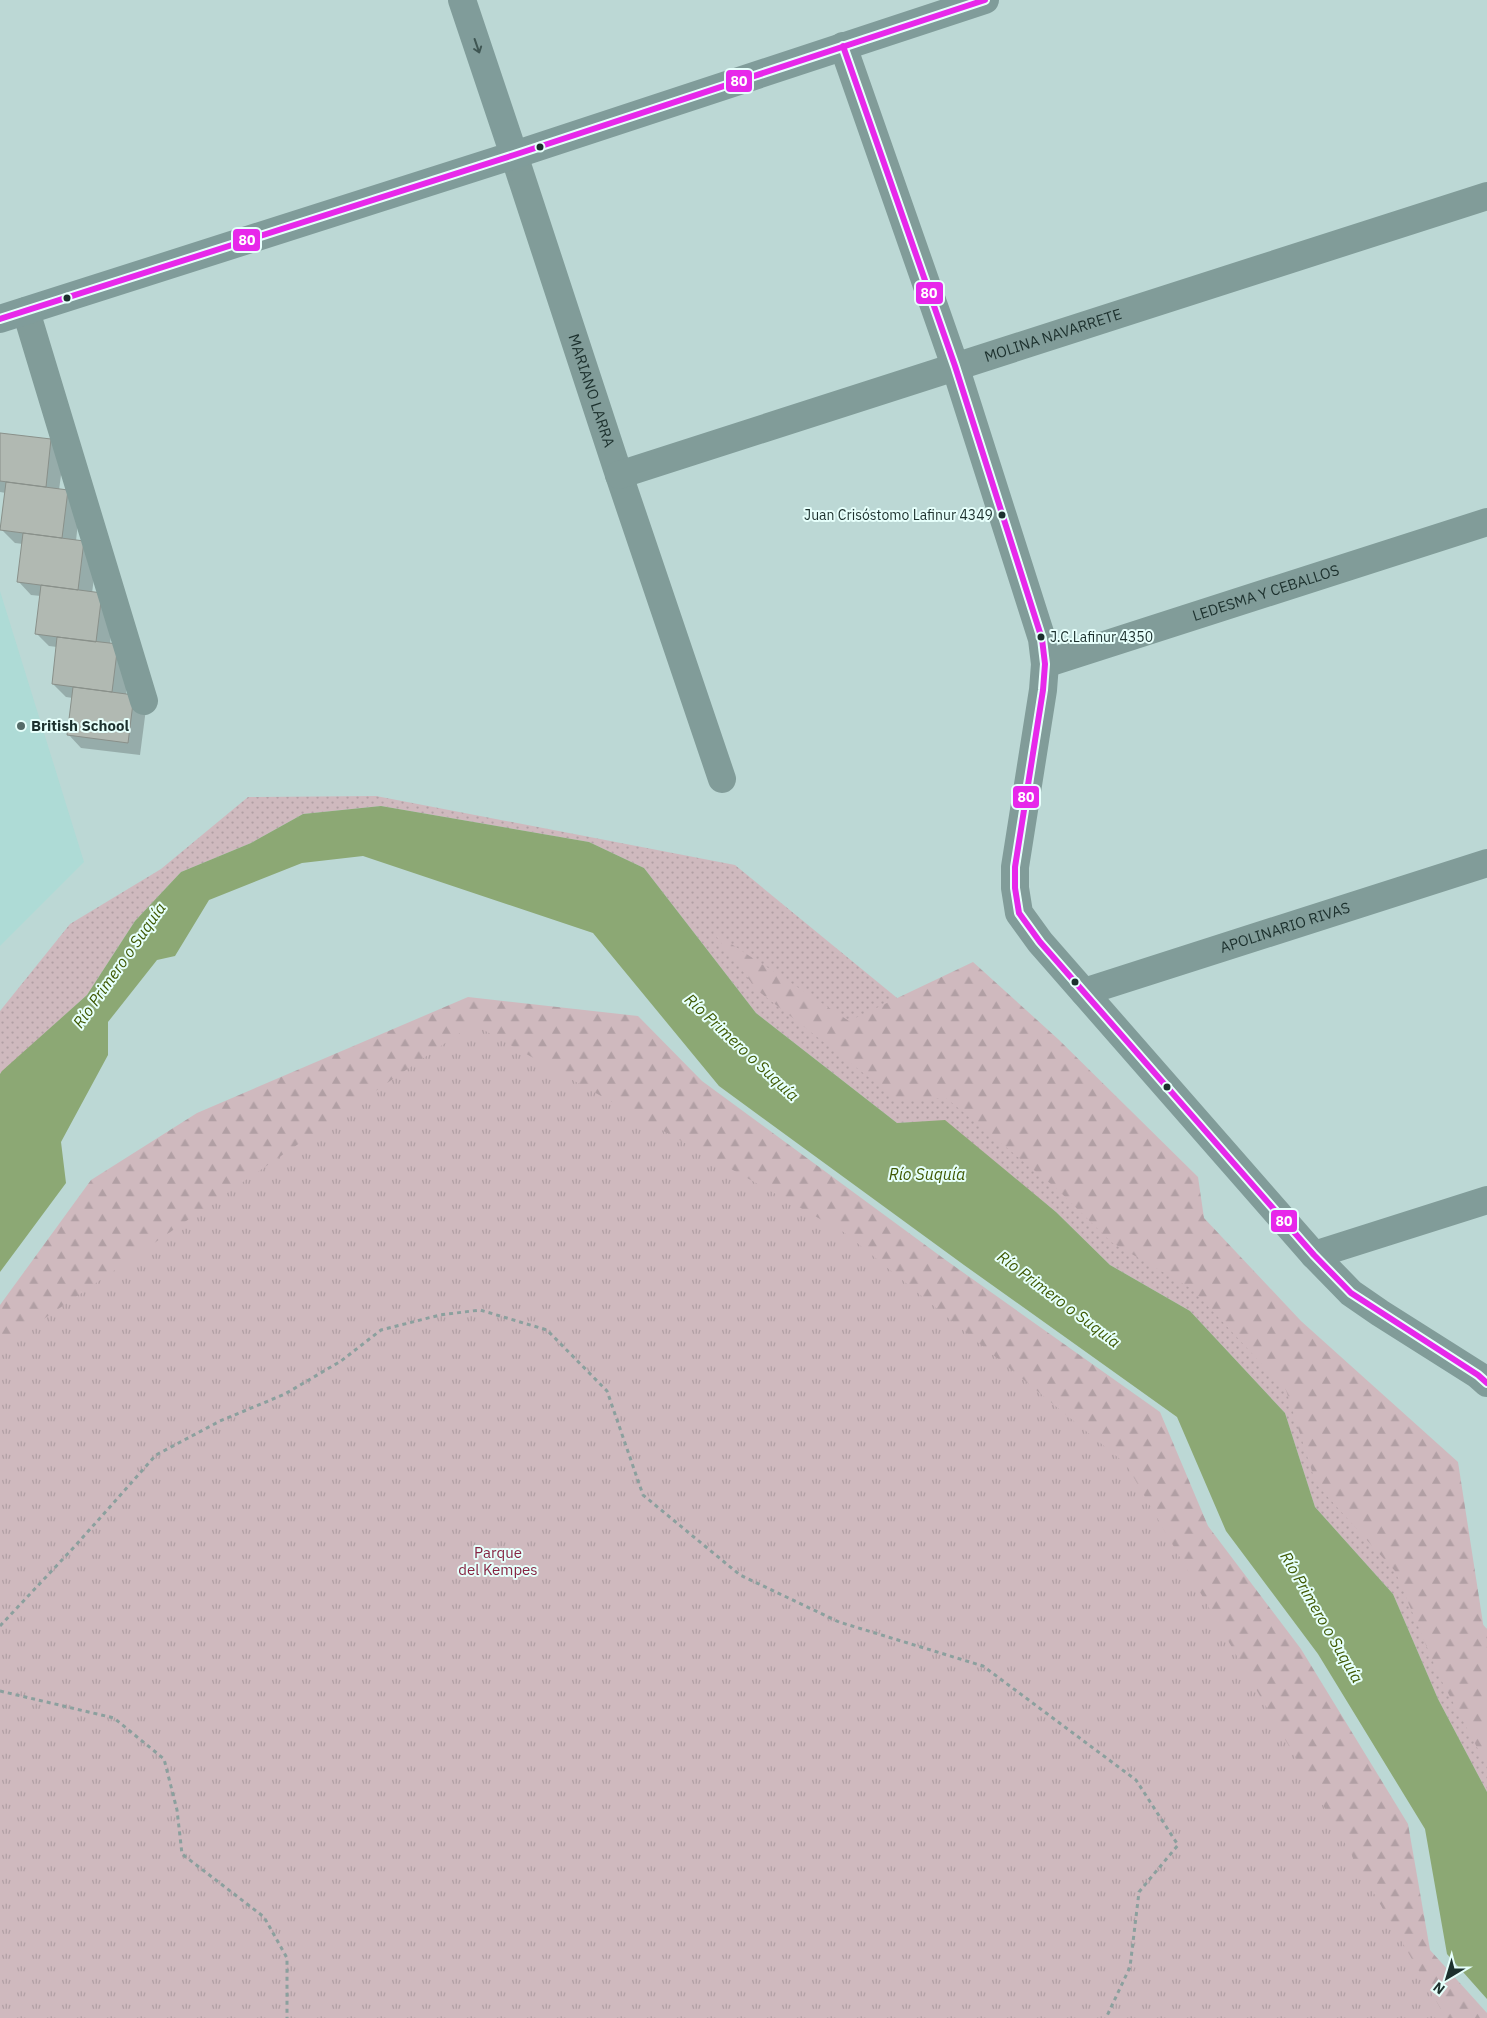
<svg xmlns="http://www.w3.org/2000/svg" width="1487" height="2018" font-family="'IBM Plex Sans',sans-serif">
<defs>
<pattern id="grass-dots" width="8" height="8" patternUnits="userSpaceOnUse" patternTransform="scale(1.25)"><rect width="8" height="8" fill="#cfb9be"/><path d="M2 2h.1M6 6h.1" fill="none" stroke="#b19fa4" stroke-width="1.8" stroke-linecap="round"/></pattern>
<pattern id="forest-firs" width="22" height="20" patternUnits="userSpaceOnUse" patternTransform="scale(1.25)"><rect width="22" height="20" fill="#cfb9be"/><path d="M5 1l3.5 6h-7zM16 11l3.5 6h-7z" fill="#b19fa4"/></pattern>
<pattern id="park-tufts" width="24" height="20" patternUnits="userSpaceOnUse" patternTransform="scale(1.25)"><rect width="24" height="20" fill="#cfb9be"/><path d="M3 7l-1-3M5 7V3M7 7l1-3M15 17l-1-3M17 17v-4M19 17l1-3" fill="none" stroke="#b19fa4"/></pattern>
</defs>
<rect width="100%" height="100%" fill="#bcd8d5"/>
<path fill="#aedbd6" d="M0,591l84,271 -84,84z"/>
<path fill="url(#grass-dots)" d="M376,796l359,69 468,384 237,329 47,51v163l-49,-93 -45,-105 -78,-87 -30,-94 -95,-102 -80,-46 -54,-53 -111,-91 -48,2 -141,-110 -112,-145 -55,-26 -208,-36 -78,8 -52,29 -70,29 -46,49 -48,74 -87,79v-63l70,-87 91,-55 87,-72z"/>
<path fill="url(#forest-firs)" d="M713,932l136,89 124,-59 85,77 140,138 6,41 97,103 157,141 29,187v117l-48,-90 -44,-105 -79,-87 -30,-94 -94,-101 -81,-47 -54,-53 -111,-91 -47,3 -142,-111z
M468,997l170,19 64,65 245,180 213,151 48,114 93,123 107,175 22,126 57,63v5h-252l-1235,-667v-46l91,-125 106,-67z"/>
<path fill="url(#park-tufts)" d="M473,1024l372,209 281,231 320,554h-1446v-669z"/>
<path fill="#8ca874" d="M381,806l208,36 55,26 112,145 141,110 48,-3 111,92 54,53 80,46 95,102 30,94 78,87 45,105 49,93v207l-40,-45 -22,-125 -107,-175 -92,-123 -49,-114 -213,-152 -245,-179 -126,-153 -230,-77 -61,7 -93,37 -34,56 -18,4 -49,62v33l-47,87 5,41 -66,89v-198l2,-3 85,-76 48,-74 46,-49 70,-29 52,-29z"/>
<path fill="#0003" d="M0,434l51,6 13,13 -5,37 8,1 13,13 -4,37 21,15 -5,37 22,14 -4,38 20,14 -4,36 20,14 -6,46 -59,-7 -13,-14 5,-36 -7,-1 -13,-13 4,-37 -8,-1 -13,-13 5,-37 -10,-1 -13,-14 5,-37 -8,-1 -13,-13 4,-37 -6,-1z"/>
<path fill="#b1b9b2" stroke="#89908a" d="M0,433l51,6 -5,48 -46,-6z
M6,482l62,8 -6,48 -62,-8z
M23,533l61,8 -6,49 -61,-8z
M41,585l61,8 -6,49 -61,-8z
M57,637l61,7 -6,48 -60,-8z
M73,687l61,8 -6,48 -61,-8z"/>
<g fill="none" stroke-linecap="round" stroke-linejoin="round">
<path stroke="#8ba09e" stroke-width="3" stroke-dasharray="4 4" stroke-linecap="butt" d="M0,1626l76,-81 80,-90 64,-34 65,-27 56,-33 40,-31 59,-15 40,-5 67,20 60,61 36,104 97,80 99,47 144,44 153,114 42,65 -39,47 -9,75 -24,51
M0,1691l114,27 50,41 13,51 5,44 82,63 23,41v60"/>
<g stroke="#819c99" stroke-width="28">
<path d="M843,46l112,320 87,273 3,25 -2,26 -28,177v21l4,25 21,29 274,313 37,38 29,20 98,62 9,8"/>
<path id="s1" d="M514,155l105,320 103,304"/>
<path d="M26,311l118,390"/>
<path id="s2" d="M619,475l868,-279"/>
<path id="s3" d="M1045,664l442,-142"/>
<path id="s4" d="M1084,992l403,-129"/>
<path d="M1314,1255l173,-55"/>
</g>
<path stroke="#809c9a" stroke-width="28" d="M462,0l52,155
M0,319l514,-164 471,-155"/>
<g stroke="#e6fffb" stroke-width="10">
<path id="bus-1" d="M843,46l112,320 87,273 3,25 -2,26 -28,177v21l4,25 21,29 274,313 37,38 127,82 9,8
M0,319l514,-164 471,-155"/>
</g>
<use href="#bus-1" stroke="#e728ea" stroke-width="6"/>
</g>
<defs><path id="oneway-shaft" d="M-6 0H5M1.5-3L5.5 0L1.5 3" fill="none" stroke-width="1.6" stroke-linecap="round" stroke-linejoin="round" transform="scale(1.25)"/></defs>
<use stroke="#3f5653" href="#oneway-shaft" transform="translate(477 46) rotate(71)"/>
<g fill="#1c302d" stroke="#e6fffb" stroke-width="2">
<circle cx="540" cy="147" r="4.5"/>
<circle cx="67" cy="298" r="4.5"/>
<circle cx="1002" cy="515" r="4.5"/>
<circle cx="1041" cy="637" r="4.5"/>
<circle cx="1075" cy="982" r="4.5"/>
<circle cx="1167" cy="1087" r="4.5"/>
</g>
<circle fill="#546b68" stroke="#e6fffb" stroke-width="2" cx="21" cy="726" r="5"/>
<g text-anchor="middle" stroke-width="4" stroke-linejoin="round" paint-order="stroke">
<g font-size="14" fill="#1c302d" stroke="#e6fffb" text-anchor="end">
<text x="993" y="520">Juan Crisóstomo Lafinur 4349</text>
<text x="1050" y="642" text-anchor="start">J.C.Lafinur 4350</text>
</g>
<g font-size="15" fill="#1c302d" stroke="#e6fffb">
<text dy="5" stroke="none"><textPath href="#s2" startOffset="456">MOLINA NAVARRETE</textPath></text>
<text dy="5" stroke="none"><textPath href="#s1" startOffset="248">MARIANO LARRA</textPath></text>
<text dy="5" stroke="none"><textPath href="#s3" startOffset="232">LEDESMA Y CEBALLOS</textPath></text>
<text dy="5" stroke="none"><textPath href="#s4" startOffset="211">APOLINARIO RIVAS</textPath></text>
</g>
<g font-size="15" font-weight="bold" fill="#1c302d" stroke="#e6fffb" text-anchor="start">
<text x="31" y="731">British School</text>
</g>
<g font-size="15" fill="#852341" stroke="#e6fffb">
<text x="498" y="1558">Parque<tspan x="498" dy="17">del Kempes</tspan></text>
</g>
<g font-size="16" font-style="italic" fill="#3e5802" stroke="#e6fffb">
<text transform="translate(119 965) rotate(-55)" y="6">Río Primero o Suquía</text>
<text transform="translate(742 1047) rotate(43)" y="6">Río Primero o Suquía</text>
<text x="927" y="1180">Río Suquía</text>
<text transform="translate(1059 1299) rotate(37)" y="6">Río Primero o Suquía</text>
<text transform="translate(1322 1617) rotate(60)" y="6">Río Primero o Suquía</text>
</g>
</g>
<g stroke="#e6fffb" stroke-width="2">
<rect x="725" y="69" width="28" height="24" rx="5" fill="#e728ea"/>
<rect x="232" y="228" width="29" height="24" rx="5" fill="#e728ea"/>
<rect x="915" y="281" width="29" height="24" rx="5" fill="#e728ea"/>
<rect x="1012" y="785" width="28" height="24" rx="5" fill="#e728ea"/>
<rect x="1270" y="1209" width="28" height="24" rx="5" fill="#e728ea"/>
</g>
<g font-size="14" text-anchor="middle" font-weight="bold" fill="#fff">
<text x="739" y="86">80</text>
<text x="247" y="245">80</text>
<text x="929" y="298">80</text>
<text x="1026" y="802">80</text>
<text x="1284" y="1226">80</text>
</g>
<g transform="translate(1447 1978) rotate(218)" stroke="#e6fffb" stroke-width="4" paint-order="stroke">
<path d="M0-4L9 19L0 12L-9 19Z" fill="#1c302d"/>
<text y="-8" font-size="14" font-weight="bold" text-anchor="middle" fill="#1c302d">N</text>
</g>
</svg>
